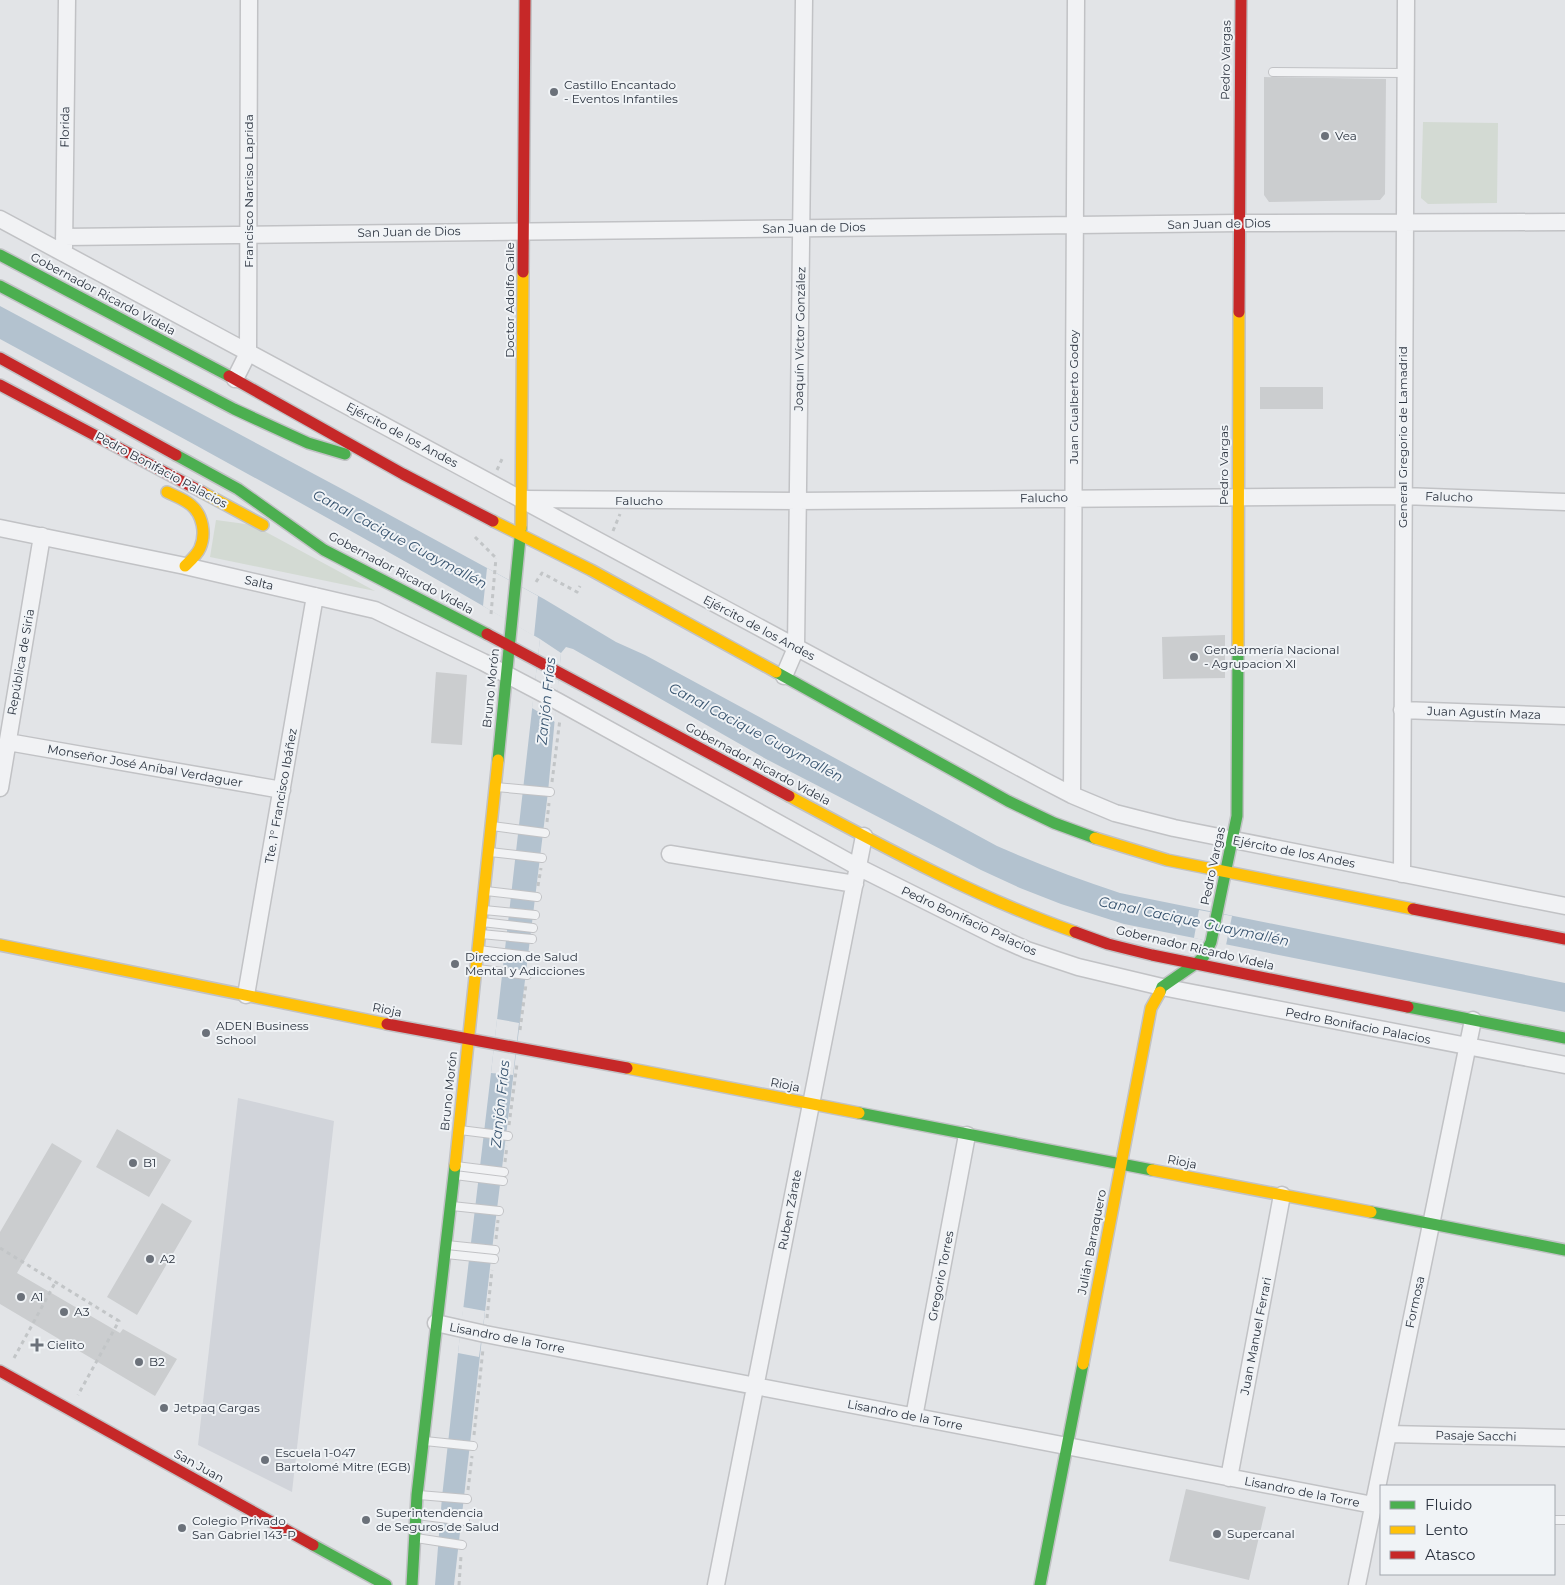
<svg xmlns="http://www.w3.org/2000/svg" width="1565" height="1585" font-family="Montserrat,sans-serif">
<rect width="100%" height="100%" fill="#e2e4e7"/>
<path fill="#d1d4da" d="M238,1098l96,23 -42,371 -94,-47z"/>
<path fill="#d3dad3" d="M1423,122l75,1 -1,80 -69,1 -7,-6z
M216,520l37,5 122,66 -165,-34z"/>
<path fill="#b3c2cf" d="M0,306l342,183 202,110 72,43 29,13 352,191c41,18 81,33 123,47l445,90v29l-441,-88 -63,-20 -41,-16 -39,-18 -215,-111 -193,-110 -7,-2 -5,6 -13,139 -56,458 -38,335h-19l7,-88 16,-144 33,-280 49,-434c-178,-104 -359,-202 -540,-300z"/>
<path fill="#e2e4e7" d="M487,568l51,28 -4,40 -51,-30z
M540,639l21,14 -6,69 -23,-14z
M1199,910l33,6 -6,29 -32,-7z
M497,1019l22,4 -6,52 -22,-2z
M463,1307l22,4 -6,46 -21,-4z"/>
<path fill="#cbcdcf" d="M1264,77l122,2 -1,115 -5,6 -111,2 -5,-7z
M1260,387h63v22h-63z
M1225,635v43l-62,1 -1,-42z
M436,672l31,3 -5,70 -31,-2z
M117,1129l54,31 -22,37 -53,-30z
M52,1143l30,18 -65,112 103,60 3,-4 54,30 -22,37 -155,-92v-72z
M162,1203l30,18 -55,94 -30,-18z
M1186,1489l80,18 -17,73 -80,-19z"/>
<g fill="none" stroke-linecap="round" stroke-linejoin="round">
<g stroke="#c1c2c5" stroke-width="10">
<path id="lane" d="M1273,72l132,1
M496,787l54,5
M492,826l53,7
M490,852l52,6
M486,891l51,6
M484,910l51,5
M482,922l51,6
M481,934l51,5
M479,950l50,6
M478,969l49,6
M460,1130l48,6
M456,1166l48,6
M455,1175l48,6
M452,1206l47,5
M447,1245l48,5
M446,1254l48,5
M425,1441l48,5
M419,1495l48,4
M417,1515l48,6
M1554,1520h11
M416,1538l46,7"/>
</g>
<g stroke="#c1c2c5" stroke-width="19">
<path id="street" d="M0,219l1043,561 29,15 43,18 59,15 391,78
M64,237l1175,-14 326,-1
M64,248l3,-248
M235,379l13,-26 1,-353
M525,499l273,2 605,-5 162,6
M0,528l185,38 190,44 108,52 74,39 301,166 142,71 27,12 51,17 84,20 403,78
M784,676l12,-28 8,-648
M1402,710l163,6
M8,742l274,48
M0,788l42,-252
M1072,795l4,-795
M670,854l185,30
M1402,874l4,-874
M246,995l69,-399
M436,1323l49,11 888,171
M914,1417l53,-282
M1388,1434l177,4
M1229,1478l53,-283
M716,1585l148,-749
M1357,1585l116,-565"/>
</g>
<g stroke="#c1c2c5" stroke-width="14">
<path id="fast" d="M0,255l229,121
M0,286l234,123 74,34 37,11
M176,455l62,34 86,61 163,84
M776,672l232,129 46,22 41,15
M498,760l23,-232
M1160,992l2,-5 36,-25 6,-6 7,-14 26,-126 1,-167
M1408,1007l157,31
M859,1113l293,57
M1371,1212l194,38
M313,1545l73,40
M412,1585l5,-90 38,-329
M1040,1585l43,-221"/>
</g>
<g stroke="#c1c2c5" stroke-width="14">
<path id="slow" d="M167,492c8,4 17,7 24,13 12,10 15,29 9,43 -3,7 -10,13 -15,18
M202,492l61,33
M493,521l98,49 185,102
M521,528l2,-256
M1238,649l1,-337
M789,796c93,50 186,101 286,136
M1095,838l72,22 246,49
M0,945l387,79
M627,1068l232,45
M455,1166l43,-406
M1152,1170l219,42
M1083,1364l68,-356 9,-16"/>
</g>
<g stroke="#c1c2c5" stroke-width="14">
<path id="jam" d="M523,272l2,-272
M1239,312l2,-312
M0,358l176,97
M229,376l174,98 90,47
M0,385l202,107
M487,634l302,162
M1413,909l152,30
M1075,932l33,12 44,11 256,52
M387,1024l240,44
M0,1371l313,174"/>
</g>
<path stroke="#c2c5c7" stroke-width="3" stroke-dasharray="4 4" stroke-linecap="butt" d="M497,470l6,-13
M613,531l7,-17
M475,537l22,22
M536,582l6,-9 35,19 3,-6
M491,614l5,-56
M552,782l8,-63
M547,822l2,-19
M538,886l3,-18
M520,1030l6,-46
M509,1125l8,-61
M505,1162l2,-16
M496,1239l2,-19
M0,1248l119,73 -41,74
M487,1318l5,-48
M14,1358l41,-75
M474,1435l9,-86
M468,1490l4,-34
M459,1585l2,-29"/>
<use href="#lane" stroke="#f1f2f4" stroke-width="8"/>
<use href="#street" stroke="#f1f2f4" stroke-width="16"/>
<use href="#fast" stroke="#4caf50" stroke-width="11"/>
<use href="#slow" stroke="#ffc107" stroke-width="11"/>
<use href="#jam" stroke="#c62828" stroke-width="11"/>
</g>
<g fill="#6b717a" stroke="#f0f3f6" stroke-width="2">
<circle cx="554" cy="92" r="5"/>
<circle cx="1325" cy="136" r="5"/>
<circle cx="1194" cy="657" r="5"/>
<circle cx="455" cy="964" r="5"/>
<circle cx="206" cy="1033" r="5"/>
<circle cx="133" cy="1163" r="5"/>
<circle cx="150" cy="1259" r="5"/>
<circle cx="21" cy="1297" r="5"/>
<circle cx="64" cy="1312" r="5"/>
<path d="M34.5 1337.5h5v5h5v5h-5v5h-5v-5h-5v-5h5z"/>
<circle cx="139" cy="1362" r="5"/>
<circle cx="164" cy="1408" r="5"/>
<circle cx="265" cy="1460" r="5"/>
<circle cx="366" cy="1520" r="5"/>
<circle cx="182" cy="1528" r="5"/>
<circle cx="1217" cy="1534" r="5"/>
</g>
<g text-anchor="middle" stroke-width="4" stroke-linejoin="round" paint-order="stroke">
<g font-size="12" fill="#2b333f" stroke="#f0f3f6">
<text transform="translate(1226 60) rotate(-89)" y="4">Pedro Vargas</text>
<text transform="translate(65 127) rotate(-89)" y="4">Florida</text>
<text transform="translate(249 191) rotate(-90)" y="4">Francisco Narciso Laprida</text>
<text transform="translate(1219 224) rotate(-1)" y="4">San Juan de Dios</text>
<text transform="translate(814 228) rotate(-1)" y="4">San Juan de Dios</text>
<text transform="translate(409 232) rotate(-1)" y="4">San Juan de Dios</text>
<text transform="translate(103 294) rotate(28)" y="4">Gobernador Ricardo Videla</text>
<text transform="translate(510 300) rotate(-90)" y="4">Doctor Adolfo Calle</text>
<text transform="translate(800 339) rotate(-89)" y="4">Joaquín Víctor González</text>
<text transform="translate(1074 397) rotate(-90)" y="4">Juan Gualberto Godoy</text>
<text transform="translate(402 435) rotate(28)" y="4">Ejército de los Andes</text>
<text transform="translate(1403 437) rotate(-90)" y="4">General Gregorio de Lamadrid</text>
<text transform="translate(1224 465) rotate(-90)" y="4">Pedro Vargas</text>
<text transform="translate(161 470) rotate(28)" y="4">Pedro Bonifacio Palacios</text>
<text transform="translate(1449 497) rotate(2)" y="4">Falucho</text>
<text transform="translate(1044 498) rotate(-1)" y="4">Falucho</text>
<text x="639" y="505">Falucho</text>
<text transform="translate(401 573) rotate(28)" y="4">Gobernador Ricardo Videla</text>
<text transform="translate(259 583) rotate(13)" y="4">Salta</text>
<text transform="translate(759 628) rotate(28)" y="4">Ejército de los Andes</text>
<text transform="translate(21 662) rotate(-80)" y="4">República de Siria</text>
<text transform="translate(491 688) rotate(-84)" y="4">Bruno Morón</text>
<text transform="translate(1484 713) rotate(2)" y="4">Juan Agustín Maza</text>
<text transform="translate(758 764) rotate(28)" y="4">Gobernador Ricardo Videla</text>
<text transform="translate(145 766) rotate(10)" y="4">Monseñor José Aníbal Verdaguer</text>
<text transform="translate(281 796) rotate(-80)" y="4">Tte. 1° Francisco Ibáñez</text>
<text transform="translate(1294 852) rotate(11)" y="4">Ejército de los Andes</text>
<text transform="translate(1213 866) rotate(-78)" y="4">Pedro Vargas</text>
<text transform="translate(969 921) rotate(25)" y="4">Pedro Bonifacio Palacios</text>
<text transform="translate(1195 948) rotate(13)" y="4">Gobernador Ricardo Videla</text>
<text transform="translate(387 1010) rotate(11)" y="4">Rioja</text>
<text transform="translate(1358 1026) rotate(11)" y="4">Pedro Bonifacio Palacios</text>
<text transform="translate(785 1085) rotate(11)" y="4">Rioja</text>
<text transform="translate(449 1091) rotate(-84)" y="4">Bruno Morón</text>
<text transform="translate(1182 1162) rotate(11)" y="4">Rioja</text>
<text transform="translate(790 1210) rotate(-79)" y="4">Ruben Zárate</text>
<text transform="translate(1092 1242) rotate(-79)" y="4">Julián Barraquero</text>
<text transform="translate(941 1276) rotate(-79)" y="4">Gregorio Torres</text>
<text transform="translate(1415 1302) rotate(-78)" y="4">Formosa</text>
<text transform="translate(1256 1336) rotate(-79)" y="4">Juan Manuel Ferrari</text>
<text transform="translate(507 1338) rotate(11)" y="4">Lisandro de la Torre</text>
<text transform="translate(905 1415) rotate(11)" y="4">Lisandro de la Torre</text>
<text transform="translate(1476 1436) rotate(1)" y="4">Pasaje Sacchi</text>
<text transform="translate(199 1466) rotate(29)" y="4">San Juan</text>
<text transform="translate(1302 1492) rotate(11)" y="4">Lisandro de la Torre</text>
</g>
<g font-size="12" fill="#2b333f" stroke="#f0f3f6" text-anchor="start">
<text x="564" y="89">Castillo Encantado<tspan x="564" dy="14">- Eventos Infantiles</tspan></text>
<text x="1335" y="140">Vea</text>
<text x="1204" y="654">Gendarmería Nacional<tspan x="1204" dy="14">- Agrupacion XI</tspan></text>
<text x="465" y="961">Direccion de Salud<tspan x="465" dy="14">Mental y Adicciones</tspan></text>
<text x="216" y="1030">ADEN Business<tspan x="216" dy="14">School</tspan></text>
<text x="143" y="1167">B1</text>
<text x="160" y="1263">A2</text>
<text x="31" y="1301">A1</text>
<text x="74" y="1316">A3</text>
<text x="47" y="1349">Cielito</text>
<text x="149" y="1366">B2</text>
<text x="174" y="1412">Jetpaq Cargas</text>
<text x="275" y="1457">Escuela 1-047<tspan x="275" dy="14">Bartolomé Mitre (EGB)</tspan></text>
<text x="376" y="1517">Superintendencia<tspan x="376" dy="14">de Seguros de Salud</tspan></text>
<text x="192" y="1525">Colegio Privado<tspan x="192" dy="14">San Gabriel 143-P</tspan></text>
<text x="1227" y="1538">Supercanal</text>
</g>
<g font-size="14" font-style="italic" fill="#38546f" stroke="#f0f3f6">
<text transform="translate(400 539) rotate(28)" y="5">Canal Cacique Guaymallén</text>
<text transform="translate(546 701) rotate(-84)" y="5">Zanjón Frías</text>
<text transform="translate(756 732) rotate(28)" y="5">Canal Cacique Guaymallén</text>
<text transform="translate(1194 921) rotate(12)" y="5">Canal Cacique Guaymallén</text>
<text transform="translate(500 1104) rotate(-84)" y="5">Zanjón Frías</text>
</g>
</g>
<rect x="1380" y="1485" width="175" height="90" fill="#f0f3f6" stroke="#a1a6ad"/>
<rect x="1390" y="1501" width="25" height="8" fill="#4caf50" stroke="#a1a6ad"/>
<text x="1425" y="1510" font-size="15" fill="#2b333f">Fluido</text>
<rect x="1390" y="1526" width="25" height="8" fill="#ffc107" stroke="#a1a6ad"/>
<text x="1425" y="1535" font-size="15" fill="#2b333f">Lento</text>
<rect x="1390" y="1551" width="25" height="8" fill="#c62828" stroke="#a1a6ad"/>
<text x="1425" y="1560" font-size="15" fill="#2b333f">Atasco</text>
</svg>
